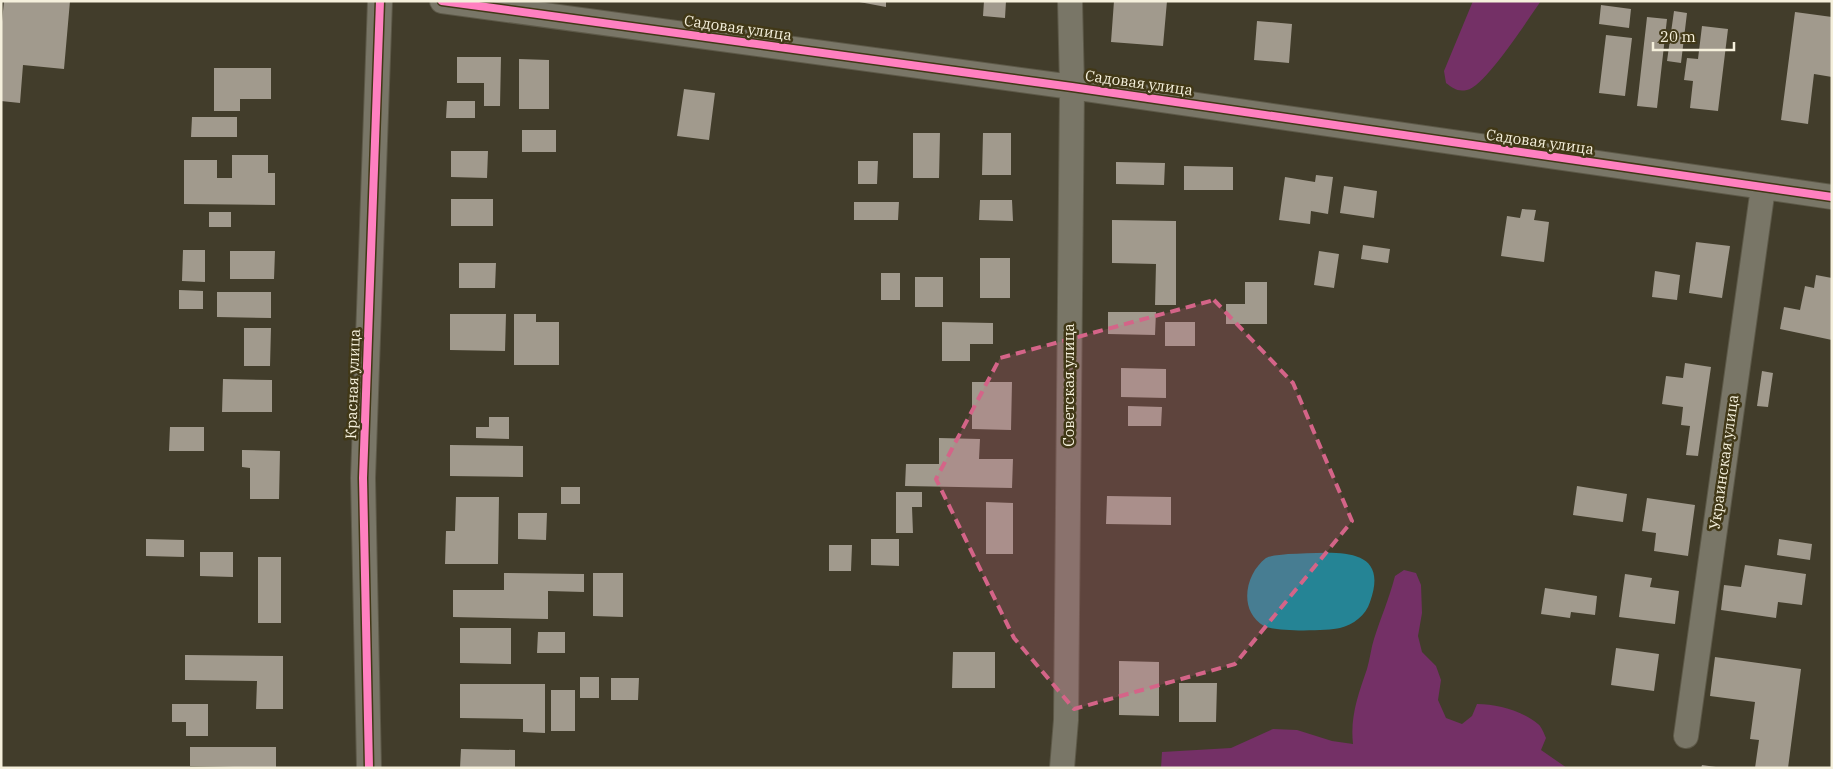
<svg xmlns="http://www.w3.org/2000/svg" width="1833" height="769" font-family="'IBM Plex Serif',serif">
<rect width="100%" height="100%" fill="#423d2b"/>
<path fill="#743066" d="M1473,1h68c-13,18 -56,86 -74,89 -10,2 -14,-2 -21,-7l-2,-12z
M1404,570l12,3 5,12 1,28 -4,23 4,16 14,14 5,14 -3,20 8,18 16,6 10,-8 5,-12c20,0 46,7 61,20 4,3 6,10 8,14l-5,12 26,18h-406l1,-16 69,-4 42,-19 24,1 35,11 21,3c-3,-27 5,-49 14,-75 3,-10 4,-21 7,-30 7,-22 15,-40 21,-63z"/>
<path fill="#258495" d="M1288,554c39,0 104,-13 82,48 -4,13 -17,23 -30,26 -14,3 -65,4 -76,-2 -26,-15 -19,-52 2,-68 5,-3 16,-3 22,-4z"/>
<path fill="#a19a8d" d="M4,1h66l-6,68 -41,-4 -3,38 -19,-2v-69z
M854,1h32v6z
M984,1h22l-1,17 -22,-2z
M1114,1h53l-4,45 -52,-4z
M1601,5l30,4 -2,19 -30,-4z
M1674,11l13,2 -6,50 -14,-2z
M1795,12l37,5v60l-18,-3 -6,50 -27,-4z
M1647,17l20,2 -10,89 -20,-2z
M1257,21l35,3 -3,39 -35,-3z
M1702,26l26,3 -10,82 -28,-3 3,-27 -9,-1 3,-22 11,1z
M1606,35l26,3 -7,58 -26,-3z
M457,57h44l-1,49h-16v-23h-27z
M519,59l30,1v49h-30z
M214,68h57v31h-31v12h-26z
M684,89l31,4 -6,47 -32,-4z
M447,101h28v17h-29z
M192,117h45v20h-46z
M522,130h34v22h-34z
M913,133h27l-1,45h-26z
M983,133h28v42h-29z
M451,151h37l-1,27 -36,-1z
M232,155h36v18h7v32l-91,-1v-44h33v18h15z
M858,161h20l-1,23h-19z
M1116,162l49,1 -1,22 -48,-1z
M1184,166l49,1v23h-49z
M1316,175l17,2 -5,37 -17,-3 -1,13 -31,-4 6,-43 30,5z
M1344,186l33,5 -3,27 -34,-5z
M451,199h42v27h-42z
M980,200h32l1,21 -34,-1z
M854,202h45l-1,18h-44z
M1522,209l14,1 -2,10 15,2 -5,40 -43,-6 6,-40 13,2z
M209,212h22v15h-22z
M1112,220l64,1v84h-21l1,-41 -44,-1z
M1696,242l34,4 -8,52 -33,-5z
M1363,245l27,4 -2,14 -27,-4z
M183,250h22v32l-23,-1z
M230,251h45l-1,28h-44z
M1319,251l20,3 -5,34 -20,-3z
M980,258h30v40h-30z
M459,263h37l-1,25h-36z
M1655,271l25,4 -3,25 -25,-3z
M881,273h19v27h-19z
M1816,275l16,3v62l-52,-11 4,-22 16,3 5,-24 9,2z
M915,277h28v30h-28z
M1245,282h22v42h-41v-20h19z
M179,290l24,1v18h-24z
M217,292h54v26l-54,-1z
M1108,312h48l-1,23 -47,-1z
M450,314h56l-1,37 -55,-1z
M514,314h22v8h23v43h-45z
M942,322l51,1v21h-23v17h-28z
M1165,322h30v24h-30z
M244,328h27l-1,38h-26z
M1685,363l26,4 -13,89 -12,-1 4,-29 -9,-1 2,-18 -21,-3 4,-28 17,2z
M1121,368l45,1v29l-45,-1z
M1762,371l11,2 -5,34 -11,-1z
M223,379l49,1v32h-50z
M972,382h40l-1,48 -39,-1z
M1128,406l34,1 -1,19h-33z
M489,417h20v22l-33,-1v-11h13z
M170,427h34v24h-35z
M939,438l41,1 -1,20h34l-1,29 -107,-2 1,-22h33z
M450,445l73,1v31l-73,-1z
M242,450l38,1 -1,48h-29v-31l-8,-1z
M1577,486l50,8 -4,28 -50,-7z
M561,487h19v17h-19z
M896,492h26v15h-10l1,26h-17z
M1107,496l64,1v28l-65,-1z
M456,497h43l-1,67h-53l1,-33h9z
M1647,498l48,7 -7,51 -34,-5 2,-18 -14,-2z
M986,502l27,1v51h-27z
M518,513h29l-1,27 -28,-1z
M146,539l38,1v17l-38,-1z
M871,539h28v27l-28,-1z
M1779,539l33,5 -2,16 -33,-5z
M829,545h23l-1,26h-22z
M200,552h33v25l-33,-1z
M258,557h23v66h-23z
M1745,565l61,9 -4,31 -24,-3 -2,16 -55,-8 3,-25 17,2z
M504,573l80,1v18l-36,-1v28l-95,-2v-27h51z
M593,573h30v44l-30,-1z
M1625,574l27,4 -2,9 29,4 -4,33 -56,-7z
M1545,588l52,8 -2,19 -24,-3 -1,6 -29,-4z
M460,628h51v36l-51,-1z
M538,632h27v21h-28z
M1616,648l43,6 -5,37 -43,-6z
M953,652h42v36h-43z
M185,655l98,1v53h-27l1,-28 -72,-1z
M1715,657l86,12 -13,99h-33l4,-28 -9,-1 5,-37 -45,-6z
M1119,661l40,1v54l-40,-1z
M580,677h19v21h-19z
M611,678h28l-1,22h-27z
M1179,683h38l-1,39h-37z
M460,684h85v49l-22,-1v-13l-63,-1z
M551,690h24v41h-24z
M172,704h36v32h-22v-14h-14z
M190,747h86v21l-86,-2z
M461,749l54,1v18h-55z
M1702,765l14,2v1h-15z"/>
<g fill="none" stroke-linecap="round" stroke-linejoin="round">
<g stroke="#5d5948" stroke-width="26">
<path id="minor" d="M442,1l630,86 760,110
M1686,736l77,-548
M369,768l-6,-290 17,-477
M1062,768l4,-48 6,-633 -2,-86"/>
</g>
<use href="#minor" stroke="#797667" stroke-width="24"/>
<g stroke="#413817" stroke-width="11">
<path id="cycleway" d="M442,1l630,86 760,110
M369,768l-6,-290 17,-477"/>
</g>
<use href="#cycleway" stroke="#ff80c0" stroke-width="8"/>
</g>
<path fill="#d46488" fill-opacity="0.2" stroke="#d46488" stroke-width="4" stroke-dasharray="10 6" stroke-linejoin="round" d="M1214,300l79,83 59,138 -117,143 -161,45 -60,-71 -78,-159 64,-121z"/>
<g text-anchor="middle" stroke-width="5" stroke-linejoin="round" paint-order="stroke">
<g font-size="15" fill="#f5f0dc" stroke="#413817">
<text transform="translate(738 28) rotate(8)" y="5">Садовая улица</text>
<text transform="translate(1139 83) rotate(8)" y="5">Садовая улица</text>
<text transform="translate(1540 142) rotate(8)" y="5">Садовая улица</text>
<text transform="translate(353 384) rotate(-88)" y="5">Красная улица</text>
<text transform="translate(1069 385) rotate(-90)" y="5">Советская улица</text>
<text transform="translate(1724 462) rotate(-82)" y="5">Украинская улица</text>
</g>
</g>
<rect width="1833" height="769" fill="none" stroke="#f5f0dc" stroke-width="5"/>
<path d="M1653 42v8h81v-8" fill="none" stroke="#f5f0dc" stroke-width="2.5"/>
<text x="1660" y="42" font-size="15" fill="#f5f0dc" stroke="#413817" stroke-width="4" paint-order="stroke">20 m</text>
</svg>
